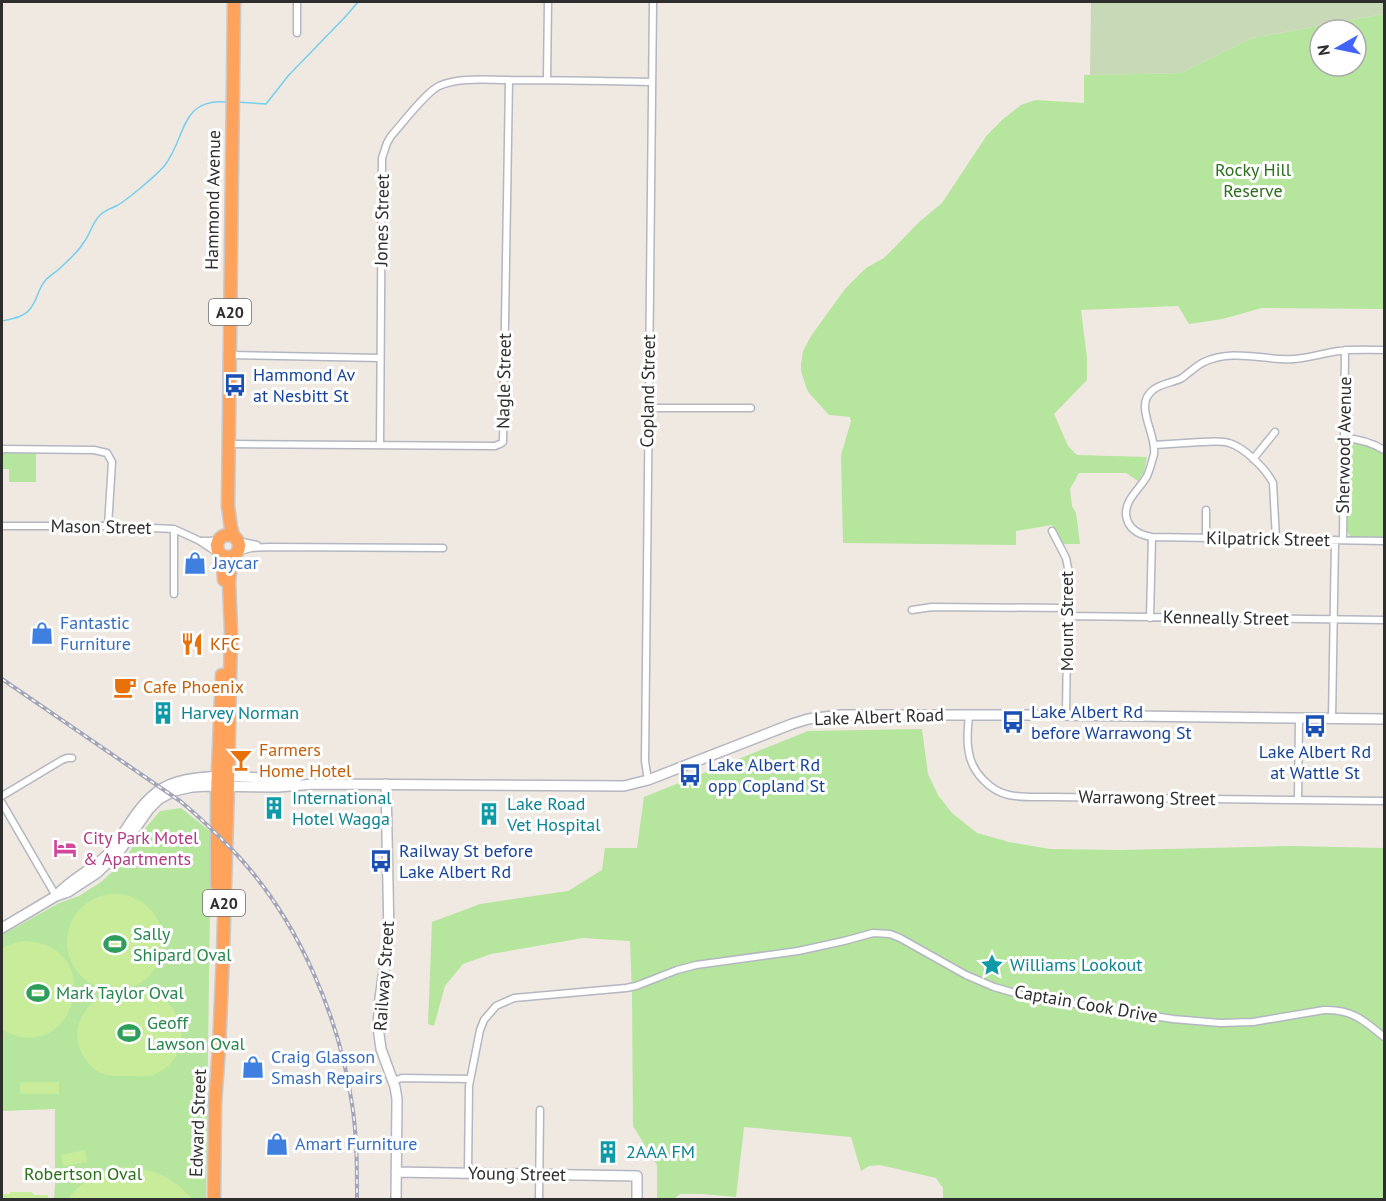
<svg xmlns="http://www.w3.org/2000/svg" width="1386" height="1201" font-family="'PT Sans',sans-serif">
<rect width="100%" height="100%" fill="#efe9e1"/>
<path fill="#b6e59e" fill-rule="evenodd" d="M1384,14v295l-122,-1 -40,11 -33,5 -11,-18 -97,4 6,48v22l-33,34 14,32 9,9 70,2 -3,15 -6,9 -12,-8h-47l-9,16 2,17 4,7 4,31h-19l-9,-19 -36,6v14l-173,-2 -2,-88 10,-34 -1,-4 -21,-2 -20,-22 -3,-6 -5,-17v-6l2,-13 8,-15 34,-47 21,-21 18,-10 12,-12 22,-23 24,-20 45,-68 15,-15 19,-15 14,-5 49,3v-28l97,-2 71,-35zM1320,30h36v36h-36z
M1353,442c12,0 22,6 31,12v83h-30l-4,-1 -4,-7 1,-82 3,-3z
M2,453l34,1v28h-27v-13h-7z
M922,729l6,45 10,21 14,18 25,20 32,9 41,7 72,1 168,-4 94,2v351h-441v-11l-7,-10 -56,-13 -11,1 -8,5 -10,-34 -107,-10 -8,70 -35,-3h-21l-6,5h-17v-34l-24,-39 -1,-133 -2,-52 -47,-3 -92,16 -28,10 -18,22 -11,40 -6,-2 4,-102 48,-18 88,-13 34,-21 3,-22h32l7,-51 164,-66z
M181,808l30,24 -5,367h-152l1,-15v-75l-53,2v-176l57,-32 20,-7 22,-14 22,-20 19,-30 18,-21z"/>
<path fill="#c8d9b8" d="M1091,2h293v12l-132,24 -71,35 -91,2z"/>
<path fill="#c9ec9a" d="M67 942a48 48 0 1 1 96 0a48 48 0 1 1-96 0Z
M23,941c87,2 52,129 -21,89v-82l12,-5z
M117,991c13,0 29,-2 41,4 27,15 32,56 6,74 -11,8 -22,8 -36,7 -8,0 -19,1 -27,-3 -7,-3 -13,-9 -17,-16 -18,-29 2,-59 33,-66z
M20,1082h39v12h-39z
M85,1150l2,12 -24,4 -2,-11z
M116,1167c32,0 55,7 76,32h-124c14,-18 26,-24 48,-32z
M10,1192h21l4,3h13v3h3v1h-49v-5h8z"/>
<g fill="none" stroke-linecap="round" stroke-linejoin="round">
<path stroke="#75cff0" stroke-width="1.5" d="M237,102l29,2 22,-28 58,-60 12,-14
M2,321c9,-2 22,-4 28,-12 7,-8 8,-20 15,-28 4,-5 10,-8 14,-12 9,-8 19,-17 25,-27 7,-9 8,-19 16,-27 5,-5 10,-6 16,-9 9,-4 43,-33 49,-41 21,-27 15,-67 61,-63"/>
<g stroke="#b4b7c1" stroke-width="9">
<path id="street" d="M297,33v-31
M547,79l1,-77
M1384,350c-15,0 -30,-1 -45,1 -15,2 -30,7 -45,8 -30,2 -60,-11 -90,3 -8,4 -14,10 -22,16 -9,5 -21,5 -29,12 -20,15 4,44 1,64 -2,7 -4,16 -7,22 -7,13 -22,23 -21,39 2,14 13,20 26,22l232,4
M229,355l151,3
M648,408h103
M1344,438c15,1 27,4 40,12
M228,444l267,2 5,-2 3,-2 6,-362
M380,445l2,-287 5,-15 4,-7c11,-12 35,-44 48,-50 20,-9 47,-6 69,-6 48,0 96,1 144,2
M1154,445c16,-1 31,-2 47,-3 9,0 19,-2 28,1 15,4 37,26 44,40l3,56
M2,449l92,1 13,3 5,9 -4,64
M1253,459l22,-27
M2,526h106l66,3 24,11 20,13
M1052,531l14,27 2,10 -2,147
M1206,539v-29
M1343,540l2,-190
M201,541h8l9,-1
M238,541l19,4
M237,552l14,-4 18,-1 174,1
M174,594v-65
M912,610l20,-3 136,1
M1068,616l316,4
M1150,618l2,-81
M969,715c-1,12 -3,25 0,38 3,19 21,38 40,42 14,3 29,2 43,2l332,4
M1332,719l3,-179
M648,780l-3,-19 8,-759
M2,796l60,-36 5,-2h5
M1298,800l1,-82
M2,803l54,93
M393,1081l9,-3 68,1
M468,1173l1,-87 11,-56 4,-10 12,-14 18,-8 112,-10 10,-2 41,-16 19,-5 102,-14 46,-10 29,-8 17,1 10,4 66,37 28,12 35,10 144,22 47,4 33,-1 71,-12c27,-1 40,10 60,27
M539,1200l1,-90"/>
</g>
<g stroke="#b4b7c1" stroke-width="12">
<path id="secondary" d="M386,784l3,152 -9,62 -2,29 3,22 14,38 2,12 -1,101
M56,896c15,-18 37,-26 53,-43 15,-17 24,-40 41,-55 8,-8 17,-13 27,-16 32,-10 86,-4 119,-1
M2,928l54,-32 12,-4 29,-19 22,-21 30,-43 10,-10 15,-8 18,-4 16,-1 70,1 36,-3 310,2 24,-6 144,-56 16,-5 33,-4h209l334,4
M396,1172l241,4v24"/>
</g>
<g stroke="#c9c9c9" stroke-width="15">
<path id="highway" d="M234,2l-6,504 3,22 3,9
M217 546a11 11 0 1 1 22 0a11 11 0 1 1-22 0Z
M220,554l3,10 1,16
M217,885v-91l5,-119
M214,1200l1,-97 4,-55 4,-94 5,-169 3,-155 -2,-48 2,-19 4,-8"/>
</g>
<use href="#street" stroke="#fff" stroke-width="6"/>
<use href="#secondary" stroke="#fff" stroke-width="9"/>
<use href="#highway" stroke="#ffa35c" stroke-width="12"/>
<g stroke="#a3a6b8" stroke-width="4">
<path id="rail" d="M2,679l178,122c21,17 40,36 59,56 60,66 100,159 113,247 5,31 5,64 5,96"/>
</g>
<use href="#rail" stroke="#fff" stroke-width="1.5" stroke-dasharray="4.5" stroke-linecap="butt"/>
</g>
<defs>
<g id="bus-bare" transform="scale(1.8)"><path d="M-5-6H5V4H4V6H2V4H-2V6H-4V4H-5ZM-3.5-4V0h7V-4ZM-3.5 1.2v1.5H-2V1.2ZM2 1.2v1.5H3.5V1.2Z" fill="#1a4fb4" stroke="#fff" stroke-width="2.5" paint-order="stroke"/></g>
<g id="shop-bare" transform="scale(1.8)"><path d="M-5-2.5h2.3a2.7 3.5 0 0 1 5.4 0H5L5.5 6h-11ZM-1.5-2.5h3a1.5 2.3 0 0 0-3 0Z" fill="#3f7fe0" stroke="#fff" stroke-width="2.5" paint-order="stroke"/></g>
<g id="restaurant-bare" transform="scale(1.8)"><path d="M-5-6h1v4h1v-4h1v4h1v-4h1v5L-1.5 .5V6h-2V.5L-5-1ZM5-6V6H3V1.5H1.5Q1.5-4 5-6Z" fill="#e8710a" stroke="#fff" stroke-width="2.5" paint-order="stroke"/></g>
<g id="cafe-bare" transform="scale(1.8)"><path d="M-5.5-4.5H6V0H3Q3 3.5 0 3.5H-2.5Q-5.5 3.5-5.5 0ZM3-3.2v2h1.7v-2ZM-6 4.5H4V6H-6Z" fill="#e8710a" stroke="#fff" stroke-width="2.5" paint-order="stroke"/></g>
<g id="building-bare" transform="scale(1.8)"><path d="M-4-6H4V6H1V3H-1V6H-4ZM-2.5-4.3h1.7v1.8h-1.7ZM.8-4.3h1.7v1.8H.8ZM-2.5-1h1.7V.8h-1.7ZM.8-1h1.7V.8H.8Z" fill="#0f9aa8" stroke="#fff" stroke-width="2.5" paint-order="stroke"/></g>
<g id="bar-bare" transform="scale(1.8)"><path d="M-6-5H6L.8 .8V4.5H3.5V6h-7V4.5H-.8V.8Z" fill="#e8710a" stroke="#fff" stroke-width="2.5" paint-order="stroke"/></g>
<g id="hotel-bare" transform="scale(1.8)"><path d="M-6-4.5h1.5V1H6V5H4.5V3h-9V5H-6ZM-4 0a1.8 1.8 0 1 1 3.6 0ZM.5 0V-2.5h3Q6-2.5 6 0Z" fill="#d1479c" stroke="#fff" stroke-width="2.5" paint-order="stroke"/></g>
<g id="stadium-bare" transform="scale(1.8)"><path d="M0-5a6.5 5 0 1 0 0 10a6.5 5 0 1 0 0-10ZM-3.5-1.8h7v3.6h-7Z" fill="#2e9e5b" stroke="#fff" stroke-width="2.5" paint-order="stroke"/></g>
<g id="sight-bare" transform="scale(1.8)"><path d="M0-6L1.8-2.2L6-1.7L2.9 1.2L3.7 5.4L0 3.3L-3.7 5.4L-2.9 1.2L-6-1.7L-1.8-2.2Z" fill="#0f9aa8" stroke="#fff" stroke-width="2.5" paint-order="stroke"/></g>
</defs>
<g fill-rule="evenodd">
<use href="#bus-bare" x="235" y="385"/>
<use href="#shop-bare" x="195" y="563"/>
<use href="#shop-bare" x="42" y="633"/>
<use href="#restaurant-bare" x="192" y="644"/>
<use href="#cafe-bare" x="125" y="687"/>
<use href="#building-bare" x="163" y="713"/>
<use href="#bus-bare" x="1013" y="722"/>
<use href="#bus-bare" x="1315" y="726"/>
<use href="#bar-bare" x="241" y="760"/>
<use href="#bus-bare" x="690" y="775"/>
<use href="#building-bare" x="274" y="808"/>
<use href="#building-bare" x="489" y="814"/>
<use href="#hotel-bare" x="65" y="848"/>
<use href="#bus-bare" x="381" y="861"/>
<use href="#stadium-bare" x="115" y="944"/>
<use href="#sight-bare" x="992" y="965"/>
<use href="#stadium-bare" x="38" y="993"/>
<use href="#stadium-bare" x="129" y="1033"/>
<use href="#shop-bare" x="253" y="1067"/>
<use href="#shop-bare" x="277" y="1144"/>
<use href="#building-bare" x="608" y="1152"/>
</g>
<g text-anchor="middle" stroke-width="6" stroke-linejoin="round" paint-order="stroke">
<g fill="#fff" stroke="#6d6d6d" stroke-width="1.5">
<rect x="209" y="299" width="42" height="26" rx="4.5"/>
<rect x="203" y="890" width="42" height="26" rx="4.5"/>
</g>
<g font-size="16" font-weight="bold" fill="#2e2e2e">
<text x="230" y="318">A20</text>
<text x="224" y="909">A20</text>
</g>
<g font-size="18" fill="#2c6e1b" stroke="#fff">
<text x="1253" y="176">Rocky Hill<tspan x="1253" dy="21">Reserve</tspan></text>
<text x="83" y="1180">Robertson Oval</text>
</g>
<g font-size="18" fill="#2e2e2e" stroke="#fff">
<text transform="translate(213 200) rotate(-89)" y="6">Hammond Avenue</text>
<text transform="translate(382 220) rotate(-89)" y="6">Jones Street</text>
<text transform="translate(504 381) rotate(-89)" y="6">Nagle Street</text>
<text transform="translate(648 391) rotate(-89)" y="6">Copland Street</text>
<text transform="translate(1344 445) rotate(-89)" y="6">Sherwood Avenue</text>
<text transform="translate(101 527) rotate(1)" y="6">Mason Street</text>
<text transform="translate(1268 539) rotate(1)" y="6">Kilpatrick Street</text>
<text transform="translate(1226 618) rotate(1)" y="6">Kenneally Street</text>
<text transform="translate(1067 621) rotate(-90)" y="6">Mount Street</text>
<text transform="translate(879 717) rotate(-2)" y="6">Lake Albert Road</text>
<text transform="translate(1147 798) rotate(1)" y="6">Warrawong Street</text>
<text transform="translate(384 976) rotate(-86)" y="6">Railway Street</text>
<text transform="translate(1086 1004) rotate(10)" y="6">Captain Cook Drive</text>
<text transform="translate(198 1123) rotate(-88)" y="6">Edward Street</text>
<text transform="translate(517 1174) rotate(1)" y="6">Young Street</text>
</g>
<g font-size="18" fill="#164399" stroke="#fff" text-anchor="start">
<text x="253" y="381">Hammond Av<tspan x="253" dy="21">at Nesbitt St</tspan></text>
<text x="1031" y="718">Lake Albert Rd<tspan x="1031" dy="21">before Warrawong St</tspan></text>
<text x="1315" y="758" text-anchor="middle">Lake Albert Rd<tspan x="1315" dy="21">at Wattle St</tspan></text>
<text x="708" y="771">Lake Albert Rd<tspan x="708" dy="21">opp Copland St</tspan></text>
<text x="399" y="857">Railway St before<tspan x="399" dy="21">Lake Albert Rd</tspan></text>
</g>
<g font-size="18" fill="#366cbe" stroke="#fff" text-anchor="start">
<text x="213" y="569">Jaycar</text>
<text x="60" y="629">Fantastic<tspan x="60" dy="21">Furniture</tspan></text>
<text x="271" y="1063">Craig Glasson<tspan x="271" dy="21">Smash Repairs</tspan></text>
<text x="295" y="1150">Amart Furniture</text>
</g>
<g font-size="18" fill="#c56008" stroke="#fff" text-anchor="start">
<text x="210" y="650">KFC</text>
<text x="143" y="693">Cafe Phoenix</text>
<text x="259" y="756">Farmers<tspan x="259" dy="21">Home Hotel</tspan></text>
</g>
<g font-size="18" fill="#0d838f" stroke="#fff" text-anchor="start">
<text x="181" y="719">Harvey Norman</text>
<text x="292" y="804">International<tspan x="292" dy="21">Hotel Wagga</tspan></text>
<text x="507" y="810">Lake Road<tspan x="507" dy="21">Vet Hospital</tspan></text>
<text x="1010" y="971">Williams Lookout</text>
<text x="626" y="1158">2AAA FM</text>
</g>
<g font-size="18" fill="#b23c85" stroke="#fff" text-anchor="start">
<text x="83" y="844">City Park Motel<tspan x="83" dy="21">&amp; Apartments</tspan></text>
</g>
<g font-size="18" fill="#27864d" stroke="#fff" text-anchor="start">
<text x="133" y="940">Sally<tspan x="133" dy="21">Shipard Oval</tspan></text>
<text x="56" y="999">Mark Taylor Oval</text>
<text x="147" y="1029">Geoff<tspan x="147" dy="21">Lawson Oval</tspan></text>
</g>
</g>
<rect width="1386" height="1201" fill="none" stroke="#2e2e2e" stroke-width="6"/>
<g transform="translate(1338 48) rotate(261)"><circle r="28" fill="#ffffff" stroke="#ababab" stroke-width="1.5"/>
<path d="M0-4.5L10 22L0 15L-10 22Z" fill="#4264fb"/>
<text y="-9" font-size="16" font-weight="bold" text-anchor="middle" fill="#2e2e2e">N</text>
</g>
</svg>
